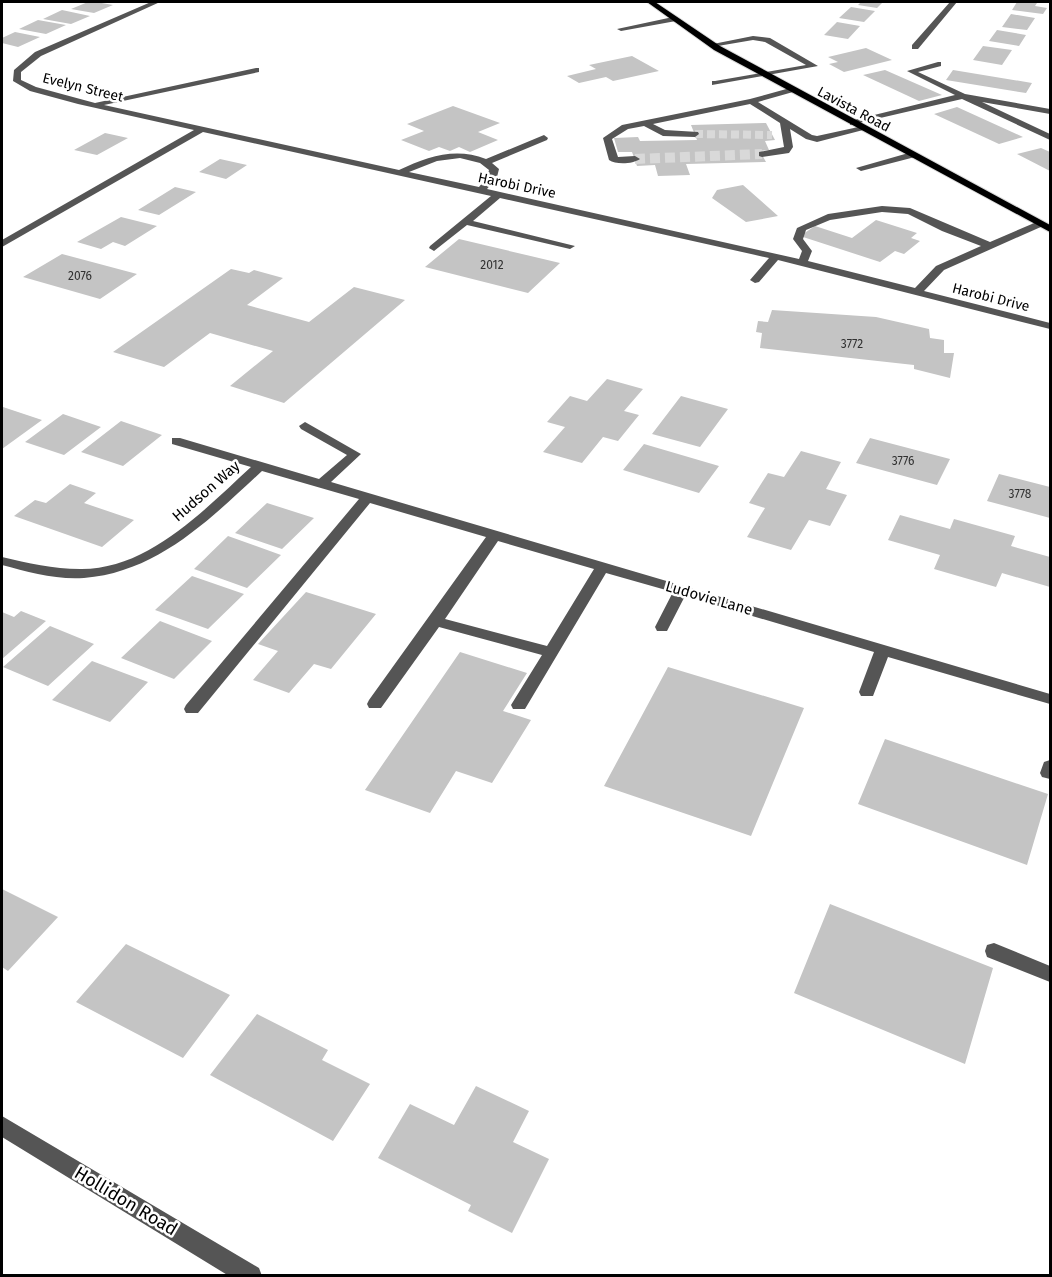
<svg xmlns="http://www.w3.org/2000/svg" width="1052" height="1277" font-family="'Fira Sans',sans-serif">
<rect width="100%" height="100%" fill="#fff"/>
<path fill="#c4c4c4" d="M88,2h8l17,3 -19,8 -23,-4z
M861,2h22l-6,6 -19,-3z
M1017,2l20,1 -2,3 12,2 -4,6 -31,-4z
M851,7l24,4 -11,11 -25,-4z
M62,10l28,6 -19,8 -28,-5z
M1011,14l24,4 -8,12 -25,-3z
M38,20l28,5 -20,9 -27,-5z
M837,22l23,4 -12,13 -24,-4z
M997,30l29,5 -7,11 -30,-5z
M15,32l25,5 -22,10 -16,-4v-5z
M983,46l29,4 -10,15 -29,-5z
M866,48l26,12 -48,12 -15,-8 9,-2 -10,-5z
M632,56l27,15 -46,10 -7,-4 -27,6 -12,-7 29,-7 -7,-4z
M885,70l57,25 -23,6 -56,-26z
M953,70l79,13 -6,10 -80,-13z
M453,106l47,17 -22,9 20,8 -28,12 -11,-5 -9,4 -11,-4 -10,4 -28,-11 23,-9 -17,-7z
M957,107l66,30 -24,7 -65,-30z
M766,123l9,17 -10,1 4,9 -9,1 6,11 -80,2 4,11 -32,1 -3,-11 -18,1 -5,-14h-14l-4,-14 24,-1 2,4 57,-1 -6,-15z
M105,133l23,5 -31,17 -23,-5z
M1041,148l9,4v19l-33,-17z
M220,159l27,6 -21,14 -27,-7z
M743,185l35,31 -32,6 -34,-24 5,-8z
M175,187l21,5 -37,23 -21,-5z
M121,217l36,9 -32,20 -12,-4 -12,7 -24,-7z
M876,220l41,13 -6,5 9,3 -16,13 -9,-3 -15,11 -80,-26 15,-10 37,12z
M459,239l101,24 -32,30 -103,-26z
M62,254l75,20 -37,25 -77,-22z
M231,269l18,4 5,-3 29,8 -36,27 62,17 45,-35 51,13 -121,103 -54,-17 43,-35 -63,-18 -46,34 -51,-15z
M772,310l104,7 53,12 1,9 14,2v13h10l-4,25 -36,-9v-4l-154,-17 2,-15 -6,-1 2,-11 10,1z
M607,379l36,10 -19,22 15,4 -21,26 -15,-4 -21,26 -39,-11 22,-25 -18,-5 23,-26 17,5z
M681,396l47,13 -28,38 -48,-13z
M3,407l39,13 -40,29v-41z
M63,414l38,13 -37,28 -39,-13z
M121,421l41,14 -39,31 -42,-14z
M870,438l80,21 -13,26 -81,-22z
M644,444l75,22 -20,27 -76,-23z
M801,451l40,11 -15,27 21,6 -17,31 -21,-6 -18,30 -44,-13 18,-29 -16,-5 19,-30 16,4z
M999,474l51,13v31l-63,-17z
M70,484l26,9 -12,10 50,17 -32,27 -88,-31 21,-16 11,3z
M267,503l47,15 -32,31 -47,-16z
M900,515l50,14 4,-10 61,17 -4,10 39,11v30l-48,-14 -6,14 -62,-18 6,-14 -52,-15z
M228,536l53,19 -34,33 -53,-19z
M192,576l52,18 -36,35 -53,-19z
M306,592l70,22 -45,55 -17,-5 -25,29 -36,-13 25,-29 -20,-7z
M21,611l25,10 -44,38v-47l12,5z
M160,621l52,20 -38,38 -53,-21z
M50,626l44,18 -46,42 -45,-19z
M460,652l67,21 -24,38 28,9 -39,63 -36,-12 -26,42 -65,-23z
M92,661l56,21 -38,40 -58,-22z
M668,667l136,41 -53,128 -147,-50z
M885,739l163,55 -21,71 -169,-61z
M2,889l56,28 -50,54 -6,-4z
M830,904l163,64 -28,96 -171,-71z
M126,944l104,51 -47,63 -107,-56z
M257,1014l71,36 -6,10 48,24 -37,57 -123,-66z
M476,1086l53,25 -16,31 36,17 -37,74 -44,-22 3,-6 -93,-47 32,-54 44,21z"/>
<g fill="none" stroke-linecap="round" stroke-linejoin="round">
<path stroke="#d9d9d9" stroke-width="8" stroke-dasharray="8 4" stroke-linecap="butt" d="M695,134l77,1"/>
<path stroke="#d9d9d9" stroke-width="10" stroke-dasharray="10 5" stroke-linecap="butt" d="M635,159l127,-5"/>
<g stroke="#dbdbdb" stroke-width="2">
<path id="major" d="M647,2h8l65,44 330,179v7l-336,-182z"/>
</g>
<path fill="#555" fill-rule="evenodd" d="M151,2h9l-119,54 -20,16v8l15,7 59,16 161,-35h3v4l-155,33 295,65c29,-14 57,-23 87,-11l58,-24 4,3 -1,2 -55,23 7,6 -2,8 -10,12 312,70 3,-8 -9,-12 4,-11 31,-14 54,-8 28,2 80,34 49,-21 4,1v4l-99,44 -20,21 126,32v6l-272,-69 -19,22 -4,1 -5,-3 19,-22 -269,-60 -27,23 102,25 -5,3 -103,-24 -33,26 -5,-3 1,-2 61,-50 -288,-64 -201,115v-7l192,-110 -116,-26 -48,-13 -17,-10 1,-11 21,-18zM460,158l20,5 9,7 -2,7 -8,10 -70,-15 28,-11zM882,212l26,2 34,17 39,15 -45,20 -21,22 -107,-27 4,-10 -9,-12 3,-9 24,-10z
M950,2h7l-39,47h-6v-4z
M673,17l3,4 -55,10 -4,-2z
M753,36l17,2 48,28 -106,19v-4h3l91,-16 -41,-23 -12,-2 -41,7 -4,-2z
M938,62h3v4l-23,6 47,22 85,15v5l-68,-12 68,32v6l-88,-41 -112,26v-4l105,-26 -48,-24z
M790,88h3v4l-35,10 54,33 5,1 46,-10 4,3 -50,13 -11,-3 -16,-10 3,18 -4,6 -27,4 -3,-1v-4l25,-5 -4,-24 -30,-19 -97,20 12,6 33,2 1,2 -4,3 -32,-1 -19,-10 -16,3 -16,10 6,18 17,-1 5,3c-7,5 -24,6 -31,1l-6,-22 19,-13 128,-26z
M912,152l5,3 -2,2 -54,14 -5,-3z
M305,422l56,32 -30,28 719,212v10l-162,-47 -15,39h-12l-2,-4 15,-40 -189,-56 -18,35h-10l-2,-4 18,-35 -67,-19 -81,136h-12l-2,-4 31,-50 -103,-28 -58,81h-12l-2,-4 2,-4 117,-163 -116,-34 -172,210h-12l-2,-4 2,-4 173,-206 -97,-28c-52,48 -104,101 -178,107 -28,2 -56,-6 -82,-13v-8c26,6 51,12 78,12 68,1 124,-59 171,-102l-79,-23v-6h8l139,41 28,-24 -46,-26 -2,-3zM498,541l96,28 -47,77 -102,-27z
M1050,760v19l-8,-2 -2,-4 4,-11z
M994,943l56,23v16l-63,-25 -2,-6 2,-6z
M2,1116l257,152 3,8h-33l-227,-139z"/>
<use href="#major" fill="#000" fill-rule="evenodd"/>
</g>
<g text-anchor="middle" stroke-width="5" stroke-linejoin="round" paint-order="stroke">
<g font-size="12" fill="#313131">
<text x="492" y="269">2012</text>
<text x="80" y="280">2076</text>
<text x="852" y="348">3772</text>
<text x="903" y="465">3776</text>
<text x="1020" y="498">3778</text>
</g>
<g font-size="14" fill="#000" stroke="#fff">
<text transform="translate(83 87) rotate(14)" y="5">Evelyn Street</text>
<text transform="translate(854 109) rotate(28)" y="5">Lavista Road</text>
<text transform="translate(517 185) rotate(12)" y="5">Harobi Drive</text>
<text transform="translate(991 297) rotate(14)" y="5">Harobi Drive</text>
</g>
<g font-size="15" fill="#000" stroke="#fff">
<text transform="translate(206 491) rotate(-41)" y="5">Hudson Way</text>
<text transform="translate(709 598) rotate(16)" y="5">Ludovie Lane</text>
</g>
<g font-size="18" fill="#000" stroke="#fff">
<text transform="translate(126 1201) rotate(31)" y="6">Hollidon Road</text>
</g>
</g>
<rect width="1052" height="1277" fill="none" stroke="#000000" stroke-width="6"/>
</svg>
